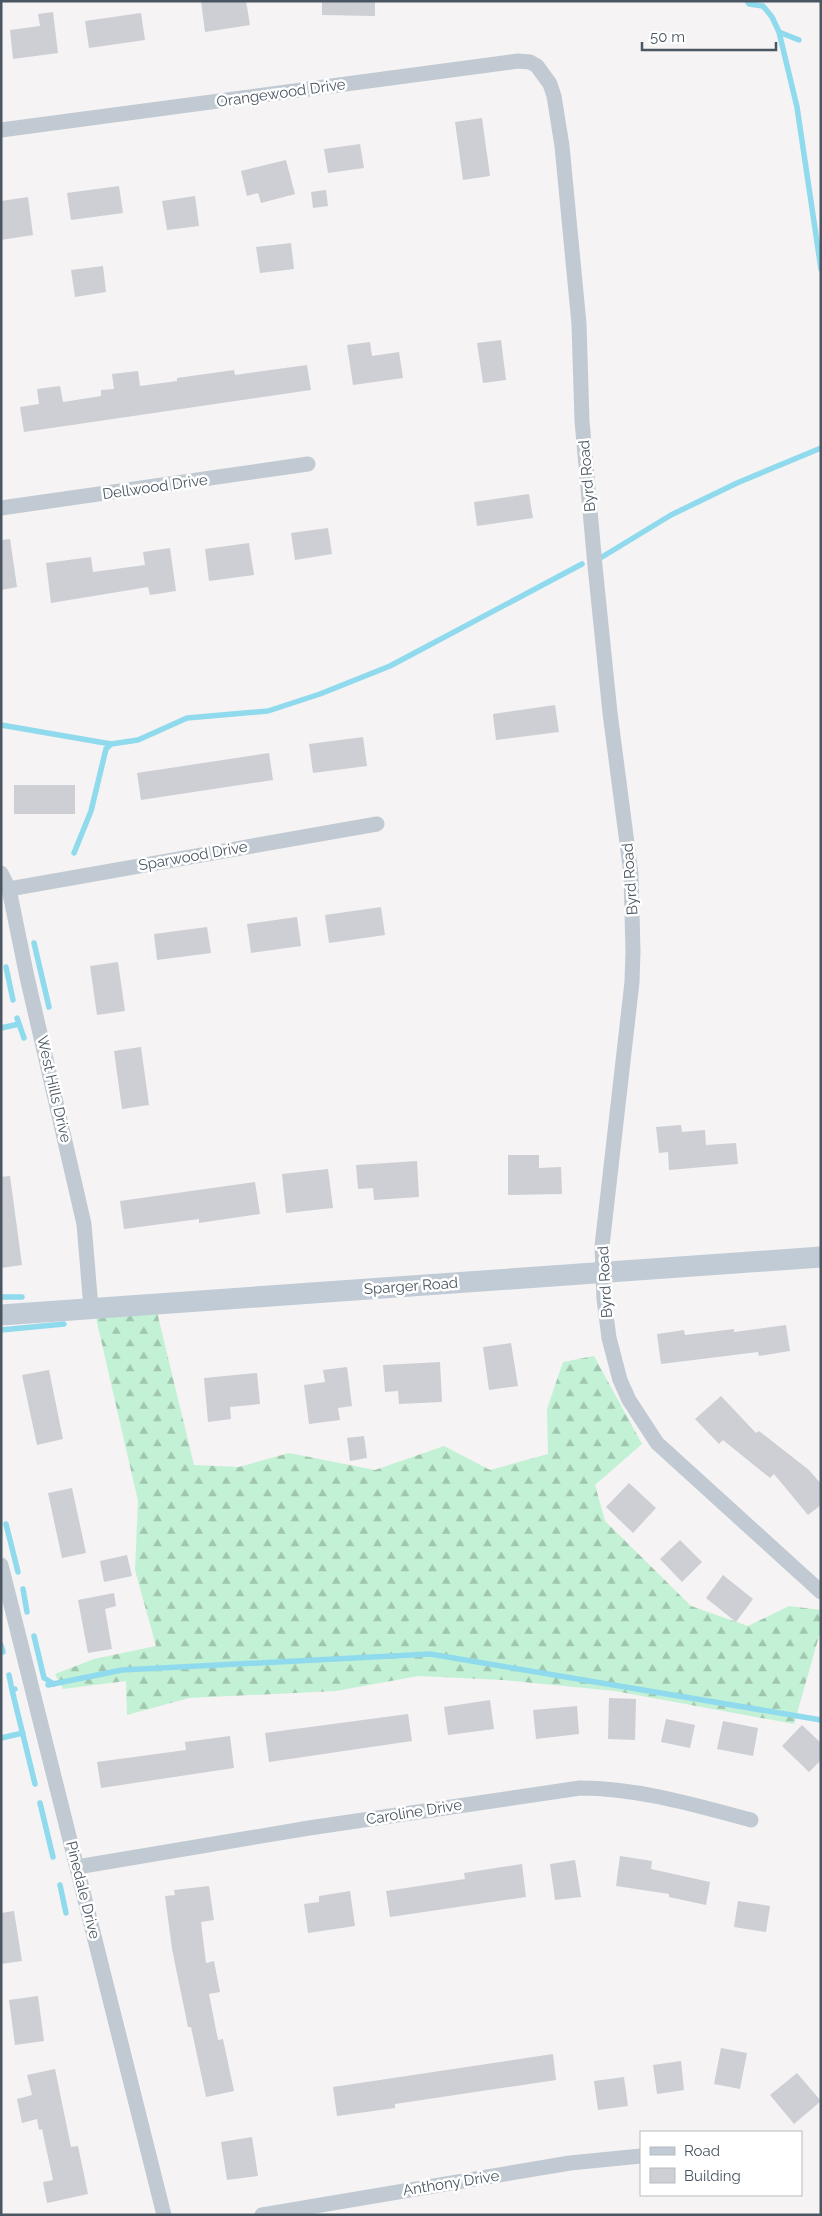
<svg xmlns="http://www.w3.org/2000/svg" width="822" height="2216" font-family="Raleway,sans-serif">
<defs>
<pattern id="forest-firs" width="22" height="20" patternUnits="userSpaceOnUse" patternTransform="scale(1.25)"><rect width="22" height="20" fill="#c3f1d5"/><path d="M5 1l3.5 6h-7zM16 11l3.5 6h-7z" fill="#a0c6b0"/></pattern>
</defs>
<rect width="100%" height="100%" fill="#f5f3f3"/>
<path fill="url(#forest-firs)" d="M157,1312l37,153 45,2 50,-14 86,17 69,-24 46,24 58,-16 -1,-45 16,-47 31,-6 48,88 -47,41 10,36 86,85 57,20 41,-20 32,4v19l-27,95 -179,-33 -112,-11 -85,-4 -82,15 -147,7 -62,17 -1,-34 -63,8 -8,-15 39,-15 62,-13 -21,-76 3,-69 -42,-183z"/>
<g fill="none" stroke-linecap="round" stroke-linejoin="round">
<path stroke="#90daee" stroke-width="5.5" d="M747,1l2,3 14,2 9,11 7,15 20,8
M779,32l18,75 24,162
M602,557l69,-42 66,-32 84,-35
M1,725l110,19 27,-4 49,-22 81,-7 52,-17 70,-28 192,-102
M74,853l17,-42 15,-62 5,-5
M34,943l15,64
M6,967l7,33
M17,1018l7,20
M1,1028l18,-4
M1,1297h21
M1,1330l63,-6
M6,1524l12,48
M23,1589l4,23
M34,1636l10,42 10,6
M1,1645l2,7
M9,1675l3,15
M48,1685l74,-15 308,-16 391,66
M15,1689l-3,1 23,94
M1,1738l22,-5
M40,1803l13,54
M60,1885l6,28"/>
</g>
<path fill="#cdcfd5" d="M201,1h45l4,24 -45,7z
M322,1h53v15l-53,-1z
M53,12l5,41 -45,6 -3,-29 30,-4 -2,-12z
M141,13l4,27 -56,8 -4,-27z
M482,118l8,58 -27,4 -8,-58z
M360,144l4,24 -36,5 -4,-24z
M286,160l9,34 -34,9 -3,-10 -11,3 -6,-25z
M119,186l4,27 -52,7 -4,-27z
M326,190l2,16 -15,2 -2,-16z
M195,196l4,30 -32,4 -5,-29z
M28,197l5,38 -32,5v-39z
M291,243l3,26 -34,4 -4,-26z
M103,266l3,26 -31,5 -4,-27z
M501,340l5,40 -23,3 -6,-40z
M370,342l2,14 27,-4 4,26 -50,7 -6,-40z
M307,365l4,25 -287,42 -4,-25 19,-3 -2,-15 23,-3 3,16 38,-6v-6l13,-1 -2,-15 26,-3 2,15 37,-5v-3l57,-8 1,5z
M529,494l4,24 -56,8 -3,-24z
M328,528l4,26 -37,6 -4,-27z
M10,539l7,48 -16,3v-50z
M249,543l5,32 -45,6 -4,-32z
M170,548l6,43 -26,4 -2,-8 -97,16 -5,-40 45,-6 2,15 52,-7 -2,-13z
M555,705l4,27 -63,8 -3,-26z
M363,737l4,29 -54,7 -4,-29z
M269,753l4,27 -132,20 -4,-27z
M14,785h61v29h-61z
M381,907l4,28 -56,8 -4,-28z
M297,917l4,29 -50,7 -4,-29z
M207,927l4,26 -54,7 -3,-26z
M118,962l7,49 -28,4 -7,-49z
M141,1047l8,58 -27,4 -8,-58z
M681,1125l1,7 23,-2 1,15 30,-2 2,21 -69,6 -1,-18 -9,1 -3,-26z
M508,1155h31v13l22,-1 1,27 -54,1z
M417,1161l2,36 -45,3 -1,-12 -15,1 -2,-24z
M328,1169l5,39 -47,5 -4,-39z
M10,1176l12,89 -21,3v-91z
M255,1182l5,32 -61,9v-4l-75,10 -4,-28z
M786,1325l4,26 -31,5 -1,-4 -97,12 -4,-30 27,-4 1,5 49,-6v3z
M511,1343l7,43 -29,4 -6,-43z
M440,1362l2,40 -43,2 -1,-13 -13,1 -2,-27z
M347,1367l5,39 -14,2 2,12 -31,4 -5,-39 21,-3 -2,-12z
M49,1370l14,69 -26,6 -15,-70z
M257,1373l3,31 -30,3 1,12 -23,3 -4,-44z
M721,1396l35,37 3,-2 50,39 12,14v21l-13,10 -34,-41 -4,4 -47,-38 -4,4 -24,-25z
M364,1436l3,22 -17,3 -3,-23z
M629,1483l27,25 -23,25 -27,-26z
M72,1488l14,65 -24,5 -14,-65z
M680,1540l22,22 -20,20 -22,-23z
M127,1555l5,21 -28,6 -4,-21z
M723,1575l30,24 -17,23 -30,-24z
M114,1593l2,13 -11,3 7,40 -24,4 -10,-53z
M609,1698l27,1 -1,41 -27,-1z
M490,1700l4,29 -46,6 -4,-28z
M577,1706l2,28 -43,5 -3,-29z
M408,1714l4,27 -143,21 -4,-29z
M666,1719l29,6 -5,23 -29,-6z
M723,1721l35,7 -5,28 -36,-7z
M802,1725l19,18v17l-12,12 -27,-26z
M230,1736l4,32 -133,20 -4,-26 89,-12 -1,-8z
M620,1856l32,5 -1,8 59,13 -4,23 -37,-8v-3l-53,-8z
M575,1860l6,37 -26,3 -5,-36z
M522,1864l4,33 -136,20 -4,-26 79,-12 -1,-6z
M209,1886l5,34 -13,2 5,41 8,-2 6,31 -11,2 9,46 5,-1 11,52 -28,6 -15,-70h-3l-16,-78 -7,-53 10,-1 -1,-5z
M350,1891l5,35 -47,7 -4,-29 15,-2v-6z
M738,1901l32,5 -4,26 -32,-5z
M14,1911l8,50 -21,3v-51z
M38,1996l6,45 -29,4 -6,-45z
M721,2048l26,5 -7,36 -26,-5z
M553,2054l3,26 -161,24v4l-58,8 -4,-29z
M681,2061l3,29 -27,4 -4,-29z
M55,2069l16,78 7,-1 10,48 -41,9 -4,-21 10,-2 -11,-51 -3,1 -2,-11 -15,4 -5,-24 15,-4 -5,-20z
M797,2073l24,28 -27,23 -24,-29z
M624,2077l4,29 -30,4 -4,-29z
M252,2137l6,39 -31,4 -6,-38z"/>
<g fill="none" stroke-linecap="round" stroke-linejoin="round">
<path stroke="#c1cad2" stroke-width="15" d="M1,130l517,-69 12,1 7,4 13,18 4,12 8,50 17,178 3,97 13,145 15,147 21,161 2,78 -1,30 -30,264 2,53 5,39 11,42 9,20 28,43 164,149
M1,508l307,-44
M1,873l8,16 18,88 57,247 7,84
M9,889l368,-65
M1,1565l163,650
M77,1867l232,-39 271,-40c58,0 115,17 171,32
M262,2215l308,-52 71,-7"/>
<path stroke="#c1cbd6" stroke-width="21" d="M1,1315l820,-58"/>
</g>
<g text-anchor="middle" stroke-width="5" stroke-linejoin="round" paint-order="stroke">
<g font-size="15" fill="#4a5661" stroke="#fff">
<text transform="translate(281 93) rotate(-8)" y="5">Orangewood Drive</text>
<text transform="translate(587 476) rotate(-95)" y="5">Byrd Road</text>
<text transform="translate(155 487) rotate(-8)" y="5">Dellwood Drive</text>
<text transform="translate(193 856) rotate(-10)" y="5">Sparwood Drive</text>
<text transform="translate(630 879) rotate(-94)" y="5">Byrd Road</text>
<text transform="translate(54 1089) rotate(77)" y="5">West Hills Drive</text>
<text transform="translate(605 1282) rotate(-93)" y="5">Byrd Road</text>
<text transform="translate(411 1286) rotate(-4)" y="5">Sparger Road</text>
<text transform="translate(414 1812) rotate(-9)" y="5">Caroline Drive</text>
<text transform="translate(83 1890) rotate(76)" y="5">Pinedale Drive</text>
<text transform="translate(451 2183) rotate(-9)" y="5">Anthony Drive</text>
</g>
</g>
<rect width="822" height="2216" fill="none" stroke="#4a5661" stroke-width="5"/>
<rect x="640" y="2131" width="162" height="65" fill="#ffffff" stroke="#b7bbc0"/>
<rect x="650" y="2147" width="25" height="8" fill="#c1cbd6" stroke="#b7bbc0"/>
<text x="684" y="2156" font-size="15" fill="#4a5661">Road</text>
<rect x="650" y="2168" width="25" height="15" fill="#cdcfd5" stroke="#b7bbc0"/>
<text x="684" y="2181" font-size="15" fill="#4a5661">Building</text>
<path d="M642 42v8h134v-8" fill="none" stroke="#4a5661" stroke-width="2.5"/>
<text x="650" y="42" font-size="15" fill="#4a5661" stroke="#ffffff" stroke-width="4" paint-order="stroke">50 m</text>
</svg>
